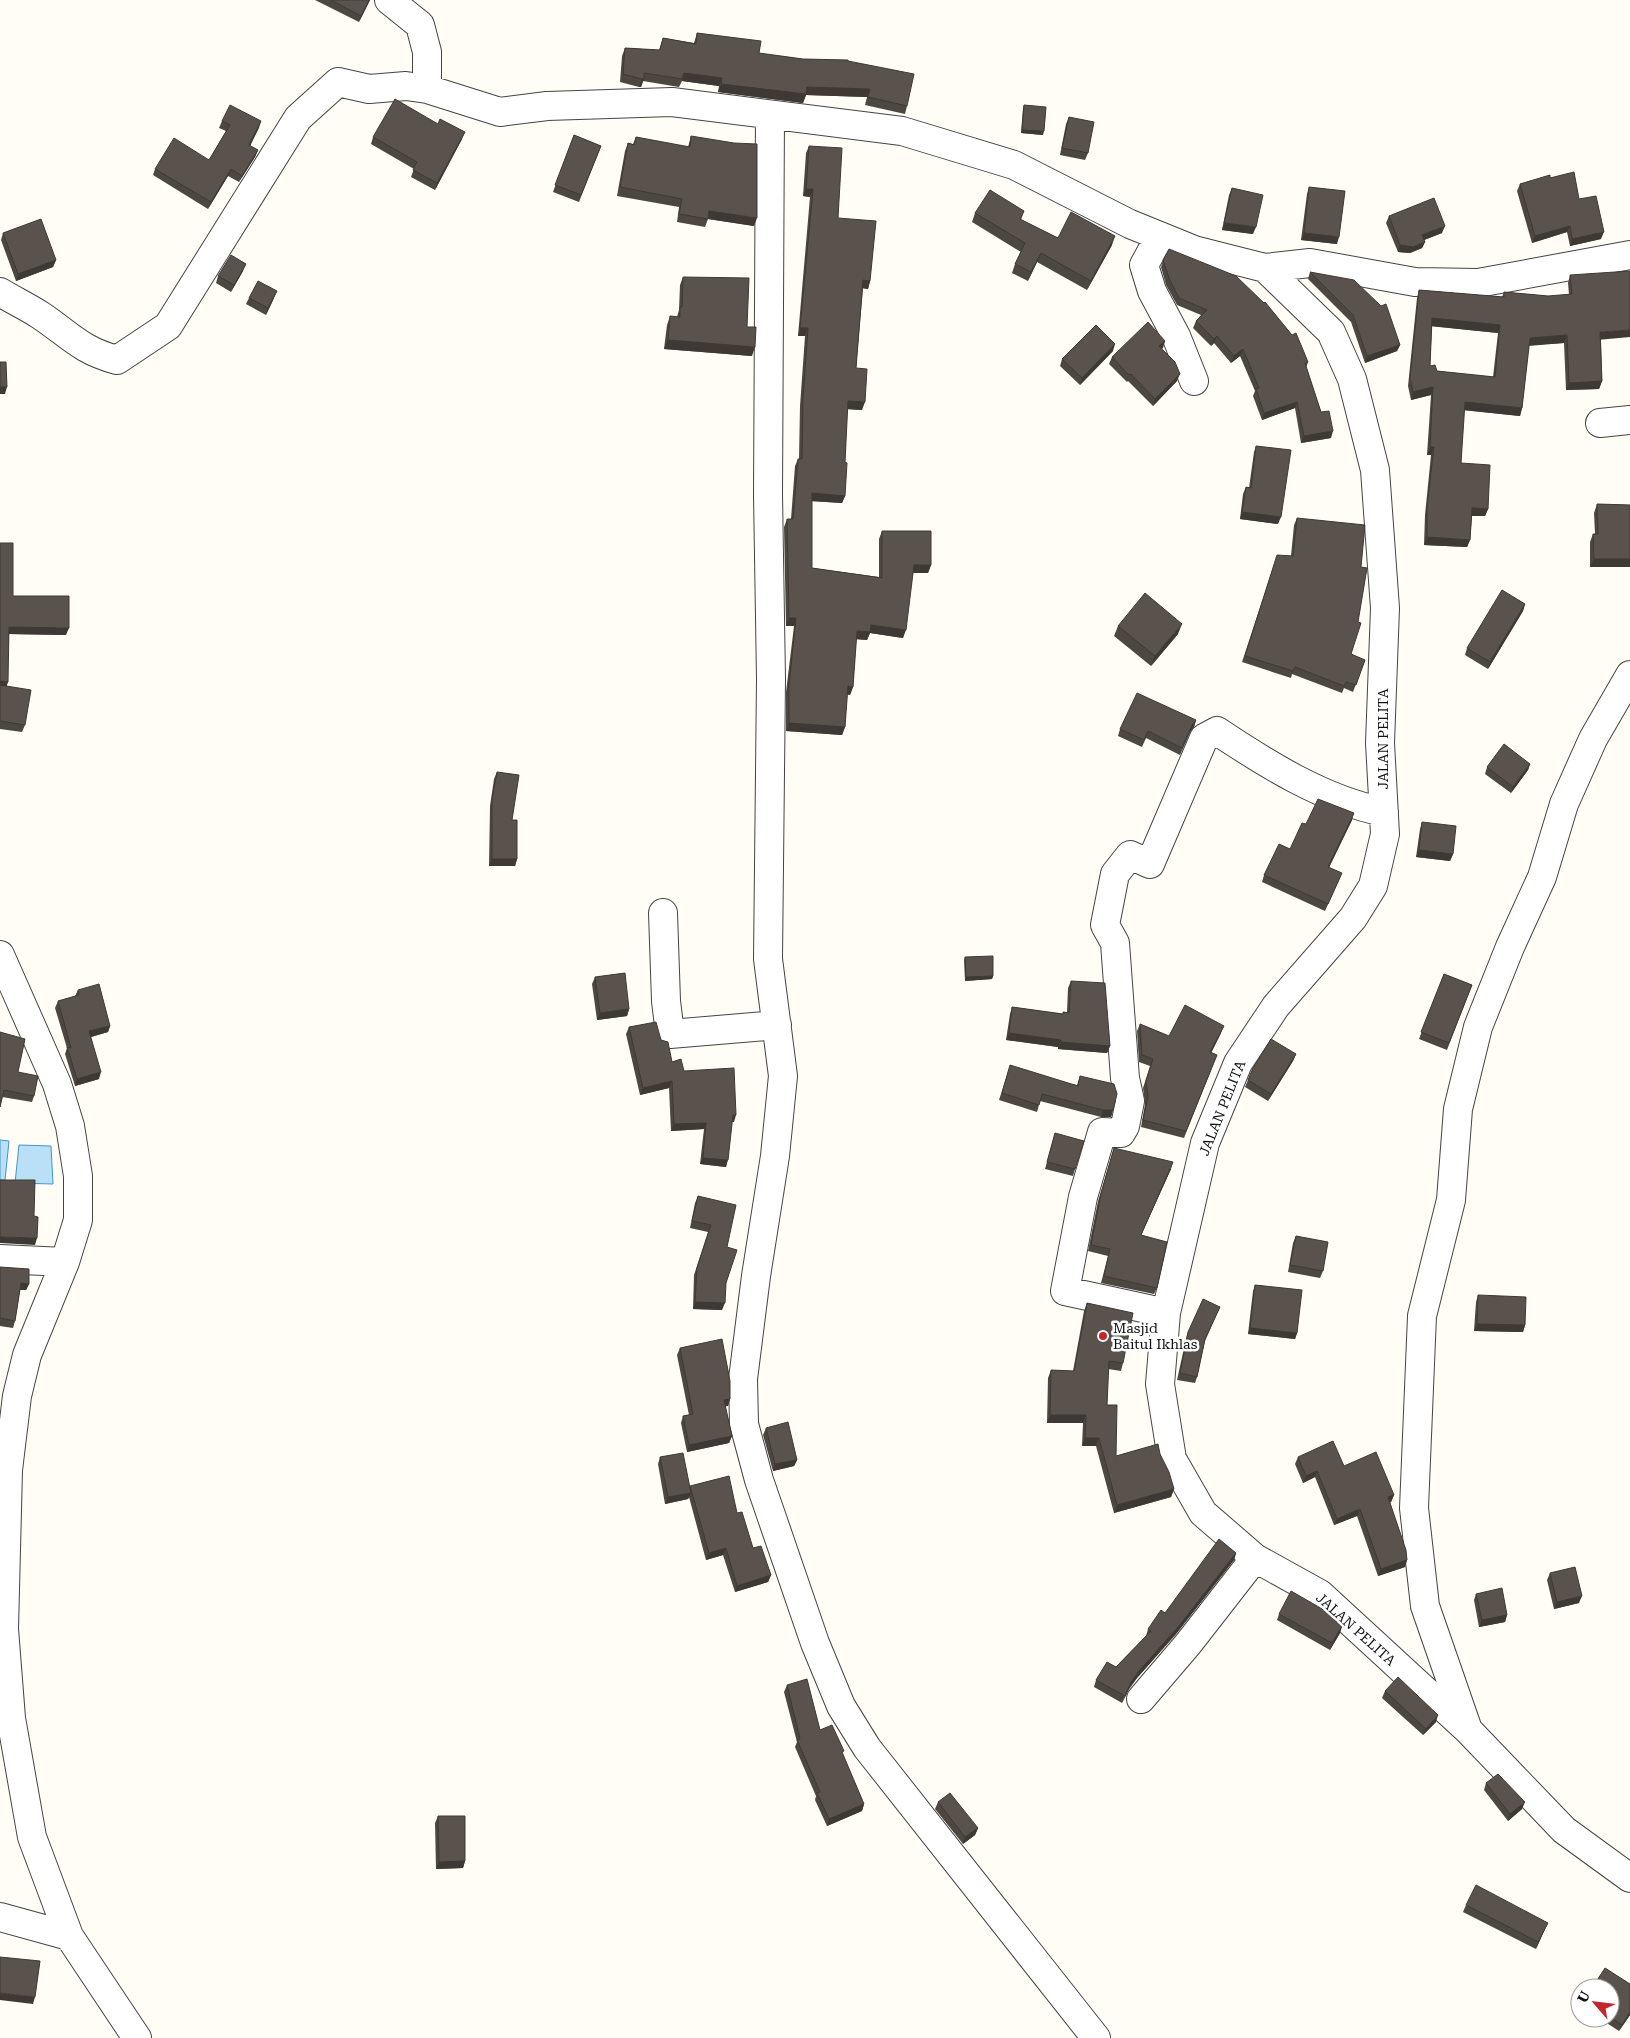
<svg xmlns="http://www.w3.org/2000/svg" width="1630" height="2038" font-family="'Roboto Serif',serif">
<rect width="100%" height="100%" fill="#fffdf5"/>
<path fill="#b9e0f7" stroke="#3f96cf" d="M0,1140l9,1 -4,39h-5z
M19,1145l32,1 2,38 -38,-1z"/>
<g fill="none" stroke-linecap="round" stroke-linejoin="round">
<g stroke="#444" stroke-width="30">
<path id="minor" d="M389,0l31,25 7,27v37l73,23 47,-6 125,-4 230,29 112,34 116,59 64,26 71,18 45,-5 105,19 63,1 152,-28
M770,115l-2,379 3,185 -3,280 15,117 -8,80 -19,120 -13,103 1,45 15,56 56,163 26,63 26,42 229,290
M1160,236l-16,29 8,26 24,45 18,45
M1265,268l66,64 21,47 23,91 10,138 -5,135 5,91 -12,52 -20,32 -77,88 -38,57 -33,80 -39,170 -6,71 12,75 31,54 52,45 65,36 149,137 95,99 66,48
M0,292c13,8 28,15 40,23 30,20 40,35 77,45l51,-34 130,-208 40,-36 31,7 37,-3 21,3
M1600,423l30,-3
M663,913l3,88 4,33 107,-9
M0,955l57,129 13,42 8,50v44l-13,42 -38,93 -10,41 -9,74 -4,159 7,89 21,119 37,99 68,102
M0,1259l65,3
M1166,1313l-101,-22 18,-94 19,-65 19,1 4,-7 5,-25 -5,-23 -10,-135 -10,-18 10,-51 15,-19 20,9 54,-126 13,-7c51,34 107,69 167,81
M1141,1699l47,-55 67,-86
M1467,1727l-42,-121 -11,-98 8,-192 29,-116 7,-91 20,-82 32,-80 32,-70 22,-73 29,-65 37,-64
M0,1917l69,19"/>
</g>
<use href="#minor" stroke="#fff" stroke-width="28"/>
</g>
<path fill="#4d4742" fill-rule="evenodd" d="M315,0h55l-11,22z
M697,33l62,20 44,6 45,2 59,45 -2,8 -40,-9 2,-8 -61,-2 -3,8 -85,-11 1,-6 -37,-5 -3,6 -36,-6 -2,6h-2l-19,-5 2,-26 3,-8 34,2 4,-12 31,5z
M1024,105l19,30 -22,-2 2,-25z
M1069,117l19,36 -3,7 -25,-5 6,-31z
M222,121h39l-11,25 8,4 -3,7 -16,25 -11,-6 -20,33 -55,-34 2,-6 54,-9 17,-29 -7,-3z
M574,135l27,11 -22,56 -26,-10z
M691,136l63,90 -46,-7 -3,8 -28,-5 2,-15 -62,-11 8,-45 3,-8 5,1 3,-7 52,10z
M373,137l89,2 -27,51 -24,-13 3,-8 -43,-25z
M809,146l29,72 32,63 -2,8 -5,-1 -7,80 6,42 -15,-1 -2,53v34l-3,7 -30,-2v67l67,9v-38l3,-8 49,34 -3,8h-15l-10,65 -33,-5 -3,7 -11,-1 -3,48 -3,8 -3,-1 -2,33 -3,8 -56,-4v-39l8,-66h-8l-2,-99 3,-8h4l4,-53 3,-7h1l1,-53 5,-70h-7l12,-139 -7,-1 3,-43z
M1550,178l29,21 22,40 -31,7 -3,-14 -35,11 -15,-52 3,-7z
M1309,187l28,57 -36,-4 6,-46z
M1232,188l21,46 -31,-4 7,-35z
M1024,211l-3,9 37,18 54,7 -25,45 -50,-28 -9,19 -16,-8 3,-9 6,-12 -49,-30 3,-9z
M1389,216l53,17 -18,7 1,2 -3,6 -12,5 -12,-1 -12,-29z
M3,233l53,27 -3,7 -37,14 -15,-41z
M1163,260l145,102 -2,6 15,44 10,26 -30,5 -6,-35 -33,12 -9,-24 2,-5 -15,-35 -9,7 -17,-20 -3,3 -18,-18 3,-7 5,-6 -24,-10 -11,-20 -5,-18z
M243,271l-12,21 -15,-9 2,-7z
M1310,272l90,73 -3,6 -32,12 -14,-41 -43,-43z
M1570,275l31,65 1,41 -3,8 -33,1 -2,-47 -35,2 -7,63 -2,8 -56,-6 -3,53 27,46 -3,7h-13l-2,24 -3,7 -43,-2 1,-30 6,-60h-4l4,-60 -20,5 -3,-14 9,-88 2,-8 83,7 2,-5 44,4 21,-1 -1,-12zM1432,326l66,7 -5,44 -56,-6 -7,-5z
M683,277l64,50 5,29 -88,-7 3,-24 3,-9 7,1 2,-7 1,-25z
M249,298h25l-8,17 -20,-11z
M1165,341l-3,8 15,32 -24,25 -25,-25 -1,1 -18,-18 3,-7z
M1113,351l-33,34 -20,-19 2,-7z
M1256,446l22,78 -38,-5 3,-25 3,-7 3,1 5,-36z
M1597,504l33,1v62h-40v-25l3,-8h2l-1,-21z
M1297,518l54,136 14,6 -12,32 -9,-4 -2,5 -50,-19 -1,4 -49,-16 33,-100 16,-6 3,-31z
M0,543l13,53 53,39 -57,-1 -2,52 18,39 -3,7 -22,-3z
M1525,604l-2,7 -35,58 -23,-14 2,-7z
M1118,626l60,8 -27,32 -37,-30z
M1196,720l-2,7 -4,5 -10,23 -34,-17 -4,9 -24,-11 2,-7z
M1530,764l-2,6 -17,23 -26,-19 2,-7z
M497,772l15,48 5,39 -2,7h-26l1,-60 4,-27z
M1352,820l-23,47 10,13 -14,31 -63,-29 2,-7 26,-26 16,-25z
M1422,822l31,32 -3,7 -34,-4 4,-28z
M965,957l28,19 -1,3 -27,2 -1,-21z
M1444,974l28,11 -25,65 -28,-11z
M595,977l34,32 -2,7 -30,4 -5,-36z
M1071,981l39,65 -3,7 -49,-4v-2l-52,-7 4,-26 2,-7 51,7v-2h4l1,-24z
M78,990l32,36 -2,6 -17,5 8,42 -24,7 -10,-32 2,-6 -12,-40 3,-7 17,-5z
M1140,1024l29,12 52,-3 -10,20 6,2 -33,83 -43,-11 4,-23 -2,-16 7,-22 -11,-4 -2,-31z
M629,1027l32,13 11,22 12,9 50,51h-2l-6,45 -26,-3 4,-35 -33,2 -2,-43 -29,7 -14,-61z
M0,1032l18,40 16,24 -2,6 -30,-5z
M1296,1054l-3,7 -25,40 -23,-14 8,-19z
M1008,1072l69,13 3,-9 33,34 -2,7h-10l-61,-16 -3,11 -38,-12z
M1055,1133l20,36 -2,7 -28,-7z
M1114,1148l57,21 -30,66 16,53 -3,6 -53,-11 7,-27 -20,-5 10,-50z
M698,1196l29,51 -5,63 -29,-1 1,-34 14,-43 -18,-4 5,-25z
M1296,1236l27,35 -3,7 -32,-6 5,-29z
M0,1267l29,17 -3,6h-6l-5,31 -2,7 -13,-2z
M1255,1285l42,48 -2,6 -47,-5 5,-43z
M1478,1295l47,30 -2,7 -49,-1 2,-29z
M1087,1303l36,60 -2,8 -13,-2 -1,36 9,51 44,-2 14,35 -3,8 -57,16 -18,-67h-14l1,-23h-36l1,-45 3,-8 22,1 11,-60z
M1220,1307l-15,34 -8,36 -2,6 -18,-3 9,-41 2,-7z
M680,1348l50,51 -2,7h-3l7,30 -3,7 -42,9 -6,-29 2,-7 6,-1 -12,-60z
M766,1428l31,32 -3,6 -21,5 -10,-36z
M660,1457l30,31v-2l47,27 16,35 18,27 -3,7 -33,10 -12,-37 -17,5 -17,-63 -1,2 -23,5 -7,-40z
M1298,1457l46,9 50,29 -3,7h-1l17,58 -2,7 -27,9 -21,-60 -23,9 -19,-48 -12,6 -8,-19z
M1236,1553l-2,7 -58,74 -39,44 -8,11 -7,14 -28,-16 2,-7 20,-13 30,-31 2,-7 17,-16z
M1550,1573l29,30 -25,6 -7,-29z
M1476,1594l31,21 -2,7 -26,5 -5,-27z
M1279,1614l63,12 -2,7 -10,17 -53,-30z
M787,1685l33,45 23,25 21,49 -2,7 -35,15 -12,-26 1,-4 -21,-49 2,-5 -13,-50z
M1385,1691l51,31 -13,13 -41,-37z
M1486,1783l36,26 -14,12 -24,-31z
M938,1802l40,26 -3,7 -12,9 -28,-35z
M438,1816l27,45 -2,7 -27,1 -1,-46z
M1466,1905l79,24 -9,20 -73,-37z
M1610,1988l20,27 -11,16 -20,-13h11z"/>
<path fill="#3f3936" d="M369,0h1l-11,22 2,-6z
M684,73l38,5 -3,8 -37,-5z
M642,79h2l-3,8h-2z
M721,84l86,3 63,2 -3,8 -61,-2 -3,8 -85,-11z
M261,121l-2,7 -12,24 2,-7z
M1022,130l22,1 -1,4 -22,-2z
M465,132l-3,7 -27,51 2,-7z
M258,150l-3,7 -16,25 3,-6z
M231,169l-3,7 -20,33 3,-7z
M806,189h7l-3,8 -7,-1z
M709,211l48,7 -3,8 -46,-7z
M1224,223l32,4 -3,7 -31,-4z
M1445,226l-3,7 -23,9 3,-7z
M1570,226l-3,6 -35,11 3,-7z
M1604,232l-3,7 -31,7 2,-7z
M1304,233l35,4 -2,7 -36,-4z
M1115,236l-3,9 -25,45 4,-9z
M1425,242l-3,6 -12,5 -12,-1 2,-7z
M1041,253l-4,9 -9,19 3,-9z
M56,260l-3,7 -37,14 2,-7z
M246,264l-3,7 -12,21 3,-7z
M863,280l7,1 -2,8 -7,-1z
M277,291l-3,7 -8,17 2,-7z
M1432,318l68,7 -2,8 -69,-7z
M800,328h8l-3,8h-7z
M1630,330v7l-33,3 3,-8z
M1567,335l-3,8 -36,3 2,-8z
M1217,336l-3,7 -3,3 3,-7z
M668,340l87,7 -3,9 -88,-7z
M1165,341l-2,7 -6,5 2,-7z
M1115,344l-2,7 -33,34 2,-7z
M1400,345l-3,6 -32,12 2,-7z
M1243,349l-3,7 -9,7 3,-7z
M1180,374l-3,7 -24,25 2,-7z
M1602,381l-3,8 -33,1 3,-7z
M0,387h7l-2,7h-5z
M1433,387l-2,8 -20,5 2,-8z
M848,401l17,1 -3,8 -17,-1z
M1297,402l-2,6 -33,12 2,-7z
M1465,402l57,6 -2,8 -58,-6z
M1333,431l-2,7 -30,5 3,-7z
M1430,447h4l-3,8h-4z
M812,493l33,3 -3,7 -33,-2z
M1472,508l16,1 -3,7h-16z
M1242,512l39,5 -3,7 -38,-5z
M1427,537l43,3 -3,7 -43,-2z
M1594,559h36v8h-40z
M914,565h17l-3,8h-16z
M1525,604l-2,7 -35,58 2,-7z
M789,618h7l-2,8h-8z
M1182,624l-4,10 -27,32 4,-10z
M871,625l35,5 -3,8 -33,-5 -3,7 -13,-1 3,-8z
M9,627l60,1 -3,7 -59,-1z
M0,681l8,1 -2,6h-6z
M848,686l5,1 -3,8 -5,-1z
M1196,720l-2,7 -4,5 -10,23 12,-30z
M789,723l56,4 -3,8 -56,-4z
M1530,764l-2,6 -17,23 2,-6z
M1354,813l-2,7 -26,54 2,-7z
M1419,850l34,4 -3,7 -34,-4z
M492,859h25l-2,7h-26z
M993,976l-1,3 -27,2 1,-4z
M629,1009l-2,7 -30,4 3,-7z
M110,1026l-2,6 -21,6 2,-7z
M1224,1026l-3,7 -13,26 2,-7z
M1009,1033l52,7 -3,7 -52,-7z
M1061,1042l49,4 -3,7 -49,-4z
M1296,1054l-3,7 -25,40 3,-7z
M101,1072l-2,7 -24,7 2,-7z
M672,1081l-3,7 -29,7 3,-7z
M1103,1110h10l-2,7h-10z
M733,1115h3l-2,7h-4z
M706,1123l-2,6 -33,2 3,-7z
M703,1158l25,2 -2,7 -26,-3z
M1173,1162l-2,7 -33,73 3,-7z
M0,1237h3l34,1 -2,7 -35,-2z
M21,1283l8,1 -3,6h-7z
M695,1302l30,1 -3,7 -29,-1z
M1477,1324l48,1 -2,7 -49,-1z
M1250,1328l47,5 -2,6 -47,-5z
M730,1399l-2,7 -7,1 3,-7z
M1050,1415h36l-3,8h-36z
M732,1436l-3,7 -42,9 2,-7z
M1085,1438h14l-3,8h-14z
M797,1460l-3,6 -21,5 2,-7z
M1317,1471l-2,6 -12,6 3,-7z
M1174,1489l-3,8 -57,16 3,-8z
M691,1493l-3,6 -23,5 3,-7z
M1394,1495l-3,7 -5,2 2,-7z
M1360,1509l-3,7 -23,9 3,-6z
M726,1548l-3,7 -17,5 3,-7z
M1236,1553l-2,7 -58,74 -39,44 -8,11 -7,14 9,-21 8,-11z
M1407,1560l-2,7 -27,9 3,-7z
M771,1575l-3,7 -33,10 2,-6z
M1582,1596l-3,7 -25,6 3,-7z
M1507,1615l-2,7 -26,5 3,-7z
M1342,1626l-2,7 -10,17 2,-7z
M1438,1715l-2,7 -13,13 3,-6z
M1525,1802l-3,7 -14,12 2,-7z
M864,1804l-2,7 -35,15 2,-7z
M978,1828l-3,7 -12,9 2,-7z
M465,1861l-2,7 -27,1 3,-7z
M1548,1923l-3,6 -9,20 2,-7z
M0,1993l35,4 -2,7 -33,-4z
M1630,2012v3l-11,16 3,-6z"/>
<path fill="#5a524d" stroke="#3f3936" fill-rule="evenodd" d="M331,0h38l-8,16z
M697,33l64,8 -2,12 44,6 45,1v1l66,13 -7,32 -39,-9 2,-8 -63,-2 -1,7 -85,-10 1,-6 -38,-5 -2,6 -38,-6v6h-2l-19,-5 2,-26 35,2 3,-12 33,6z
M395,99l43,25 2,-5 25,13 -28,51 -24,-13 4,-8 -44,-25z
M230,105l31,16 -12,24 9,5 -16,26 -11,-7 -20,33 -56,-33 19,-31 35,22 21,-35 -8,-4z
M1024,105l22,2 -2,24 -22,-1z
M1069,117l25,5 -6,31 -26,-5z
M574,135l27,11 -20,49 -26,-10z
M691,136l43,7 23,1v74l-48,-7 -1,8 -29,-5 3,-15 -62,-12 8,-44 6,2 2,-8 54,10z
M809,146l33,2 -4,70 38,3 -6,60 -7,-1 -7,88 11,1 -2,33 -17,-1 -3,61 2,1 -2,33 -33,-3v75l70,10v-47h49v34h-17l-8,65 -35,-5 -1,7 -13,-1 -4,56 -5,-1 -3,41 -56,-4v-38l7,-67h-7l-2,-99h6l5,-60h4l1,-61 5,-70h-8l13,-139h-7z
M1574,172l5,27 17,-3 8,36 -32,7 -2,-13 -35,10 -15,-52 30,-9v3z
M1309,187l36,4 -6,46 -35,-4z
M1232,188l31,7 -7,32 -32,-4z
M990,190l34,21 -4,8 38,19 13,-26 44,24 -24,45 -50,-28 -10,19 -16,-8 10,-21 -50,-30z
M1434,198l11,28 -23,9 3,7 -12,5 -13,-2 -11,-29z
M41,219l15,41 -38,14 -15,-41z
M1169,249l67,27 28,27 1,-1 27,33 4,-2 12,29 -3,1 16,49 8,-1 4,20 -29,5 -7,-34 -33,11 -8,-24 3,-1 -16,-39 -9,7 -17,-20 -3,3 -18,-18 11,-11 -28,-12 -10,-20 -6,-18z
M231,255l15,9 -12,21 -16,-9z
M1630,271v59l-30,2 2,49 -33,2 -2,-48 -37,3 -8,70 -57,-6 -4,61 29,2 -2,44 -16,-1 -2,32 -43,-3v-30l7,-60h-4l3,-60 -20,5 -3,-14 9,-88 85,7v-5l44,4 24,-2 -2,-19zM1432,318l68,7 -5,52 -58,-6 -2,-6 -5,1z
M1310,272l44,8 27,26 5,-2 14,41 -33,11 -14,-41z
M683,277l66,1 -2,49h9l-1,20 -87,-7 2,-24 10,1v-10h2z
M258,281l19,10 -9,17 -19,-10z
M1148,322l17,19 -6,5 16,16 5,12 -25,25 -24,-25 -2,1 -17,-18z
M1096,325l19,19 -33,34 -20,-19z
M0,362h6l1,25h-7z
M1256,446l35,4 -10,67 -39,-5 4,-25 5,1z
M1597,504l33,1v54h-36l-1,-25h5z
M1297,518l68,7 -4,42 6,1 -9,54 3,1 -10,31 14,6 -9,25 -10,-3 -2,4 -49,-19 -2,4 -48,-15 32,-101 16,1z
M0,543h13v53h56v32l-60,-1 -1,55 -8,-1z
M1502,590l23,14 -35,58 -23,-14z
M1145,593l37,31 -27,32 -37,-30z
M0,685l31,5 -6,35 -25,-4z
M1137,693l59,27 -4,5 -10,23 -34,-17 -4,9 -24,-11z
M1504,744l26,20 -17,23 -26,-20z
M497,772l22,3 -7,45h5v39h-25v-60z
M1318,799l36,14 -26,54 14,6 -14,31 -64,-29 15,-31 11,5 12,-26 4,1z
M1422,822l34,4 -3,28 -34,-4z
M993,956v20l-27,1 -1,-20z
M625,973l4,36 -29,4 -5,-36z
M1444,974l28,11 -23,58 -28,-11z
M1071,981l34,2 5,63 -49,-4v-2l-52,-7 3,-26 51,7v-2l6,1z
M99,984l11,42 -21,5 12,41 -24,7 -10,-32 4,1 -13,-47 21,-6 -1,-5z
M1185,1005l39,21 -14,26 7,3 -31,76 -43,-11 5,-23 -2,-16 7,-22 -11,-4 -2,-31 29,12z
M656,1022l5,18 7,2 4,20 9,-3 3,12 50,-3 2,47h-3l-5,45 -25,-2 3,-35 -32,1 -2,-43 -29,7 -14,-61z
M0,1032l25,7 -7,33 20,4 -4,20 -30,-6 -4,17z
M1271,1039l25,15 -25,40 -23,-14 5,-12z
M1010,1065l68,21 2,-10 34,8 3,10 -4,16h-10l-61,-16 -3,11 -37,-12z
M1055,1133l29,8 -9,28 -28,-7z
M1114,1148l59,14 -32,73 26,7 -10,46 -53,-12 6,-27 -19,-4 10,-51z
M0,1180h35l-1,36 4,1 -1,21 -34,-1h-3z
M698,1196l38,9 -9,42 10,3 -11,33 -1,20 -30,-1 2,-34 14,-43 -19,-4z
M1296,1236l32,6 -5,29 -33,-6z
M0,1267l29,2v15l-8,-1 -6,38 -15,-3z
M1255,1285l47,5 -5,43 -47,-5z
M1478,1295l48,2 -1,28 -48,-1z
M1203,1299l17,8 -15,32 -8,38 -17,-4 8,-41z
M1087,1303l46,10 -10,50 -14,-2 -2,44h10l-1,51 42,-12 2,10 9,18 5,17 -57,16 -18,-67h-14l1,-23h-36l1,-45 23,1z
M722,1339l8,42v18l-6,1 8,36 -43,9 -6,-29 10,-2 -13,-66z
M788,1422l9,38 -22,4 -9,-36z
M1333,1441l11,25 32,-14 18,43 -6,2 18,53 1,10 -26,9 -21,-60 -23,10 -20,-48 -11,5 -8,-19z
M683,1453l8,40 -23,4 -8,-40z
M729,1476l8,37 5,-1 11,36 8,-2 10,29 -34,11 -11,-38 -17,5 -19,-67z
M1219,1539l17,14 -58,74 -39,44 -8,11 -6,14 -29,-16 11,-18 9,5 35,-36 -3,-2 13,-19 4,3z
M1575,1567l7,29 -25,6 -7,-29z
M1502,1588l5,27 -25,5 -6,-26z
M1291,1591l33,19 18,16 -10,17 -53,-29z
M1398,1677l40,38 -12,14 -41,-38z
M807,1679l13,51 12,-5 12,26 -2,1 22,52 -35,15 -12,-26 3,-1 -23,-52 3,-1 -13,-54z
M1498,1774l27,28 -15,12 -24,-31z
M950,1793l28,35 -13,9 -27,-35z
M438,1816h27v45l-26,1z
M1476,1885l72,38 -10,19 -72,-37z
M0,1957l40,4 -5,36 -35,-4z
M1605,1968l25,16v28l-8,13 -12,-8v-29h-18z"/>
<circle fill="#c4262e" stroke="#fff" stroke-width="2" cx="1103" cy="1336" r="5"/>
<g text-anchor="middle" stroke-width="5" stroke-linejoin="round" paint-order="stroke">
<g font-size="14" fill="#111" stroke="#fff">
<text transform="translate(1383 739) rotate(-90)" y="5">JALAN PELITA</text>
<text transform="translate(1222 1108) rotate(-68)" y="5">JALAN PELITA</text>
<text transform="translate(1356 1629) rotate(42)" y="5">JALAN PELITA</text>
</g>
<g font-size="14" fill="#111" stroke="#fff" text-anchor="start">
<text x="1113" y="1333">Masjid<tspan x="1113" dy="16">Baitul Ikhlas</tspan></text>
</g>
</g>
<g transform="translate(1595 2003) rotate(298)"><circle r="24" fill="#ffffff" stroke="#a0a0a0"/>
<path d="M0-4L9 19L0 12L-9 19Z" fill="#c4262e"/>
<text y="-8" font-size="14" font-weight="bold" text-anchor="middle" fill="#111111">U</text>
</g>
</svg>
